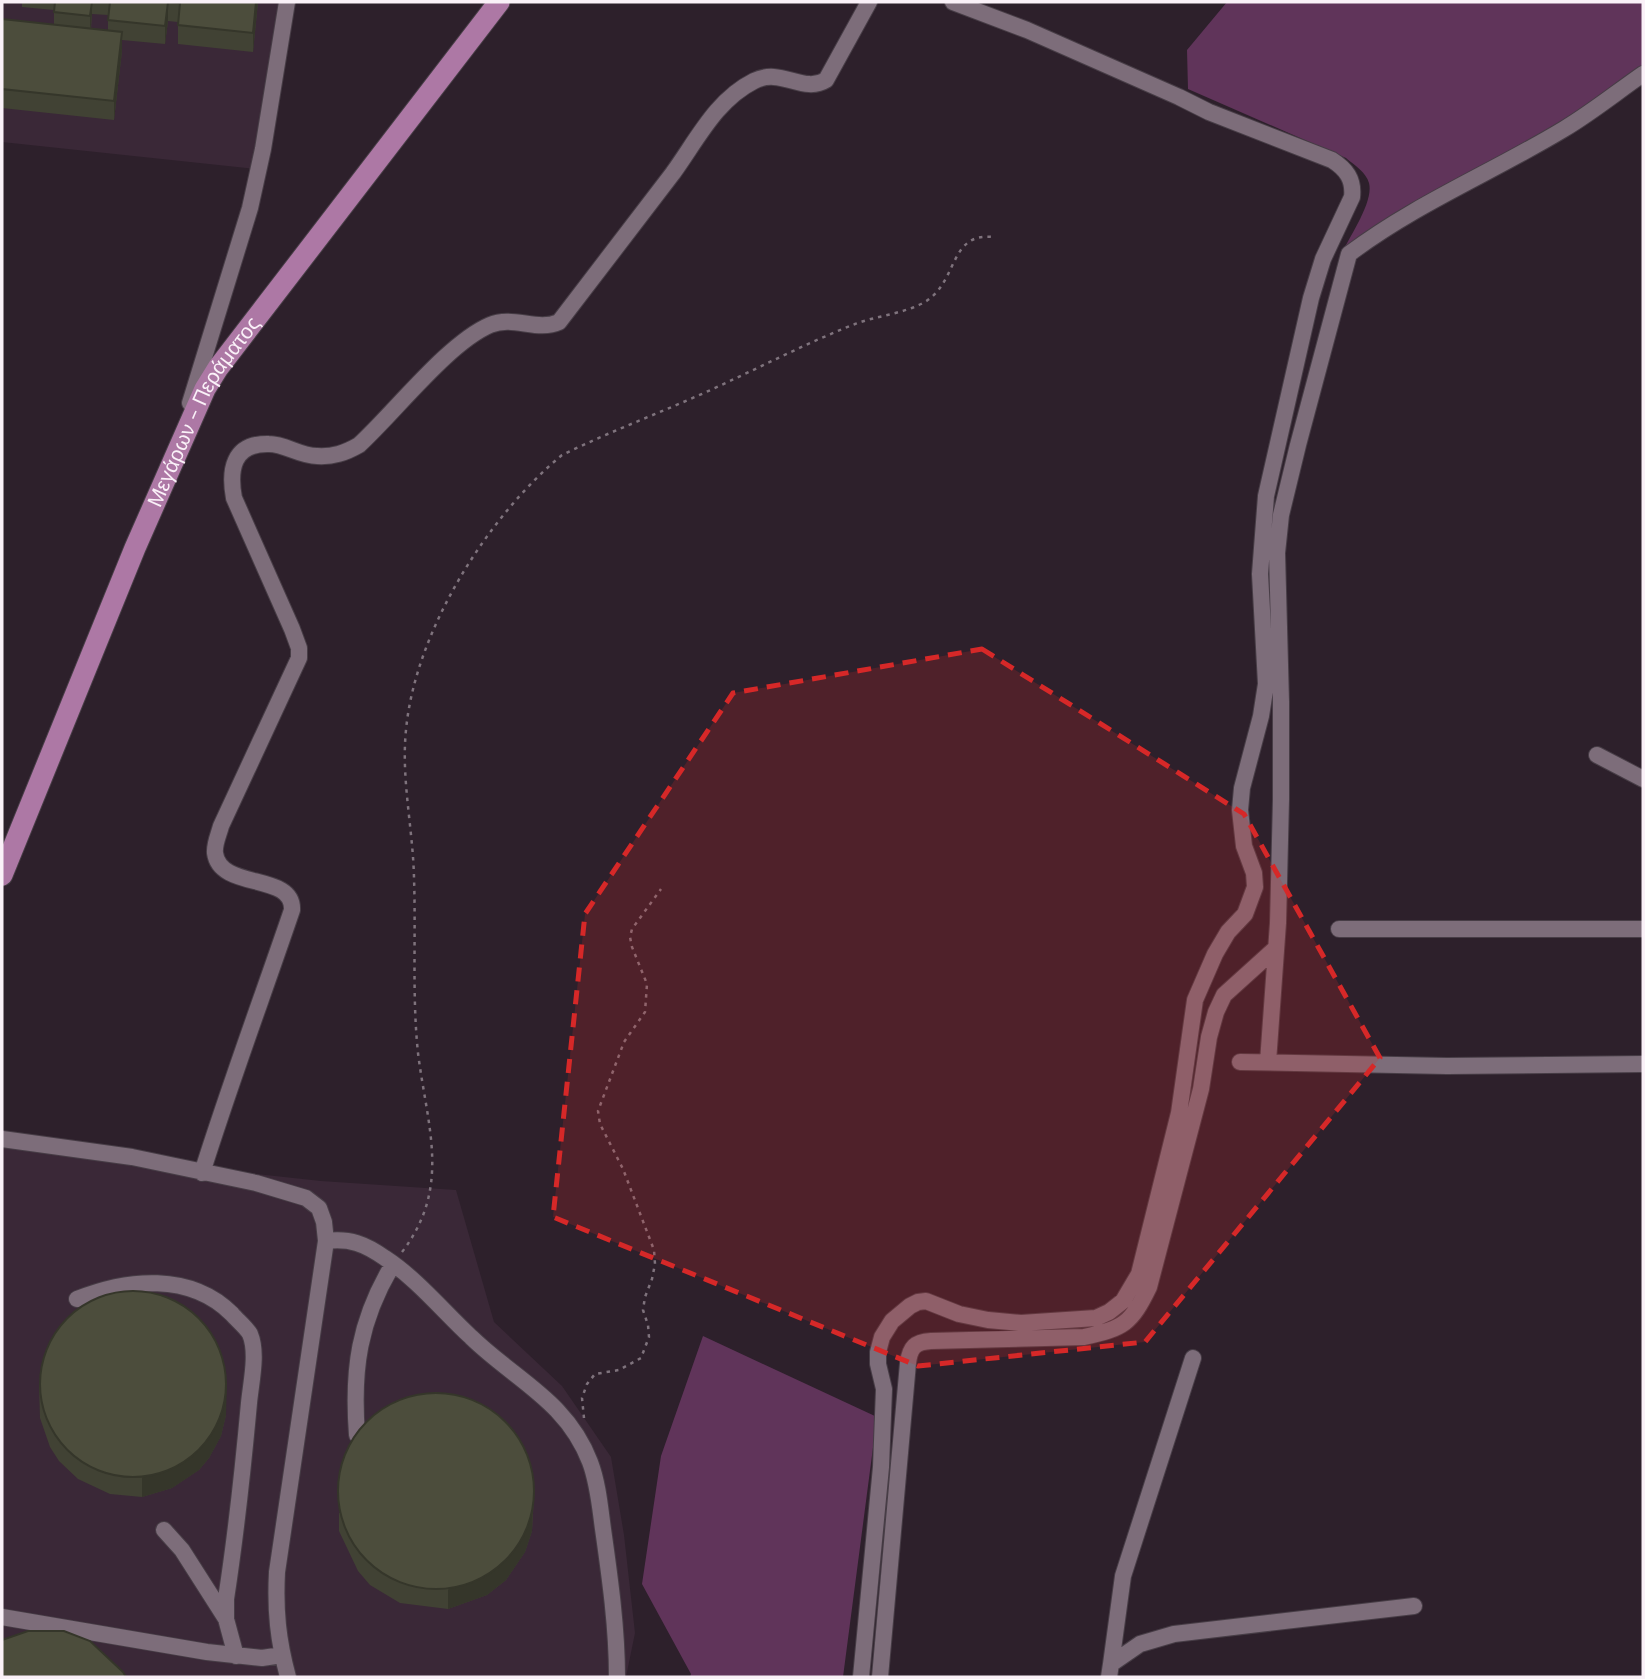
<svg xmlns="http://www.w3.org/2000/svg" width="1645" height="1679" font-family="'DM Sans',sans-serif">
<rect width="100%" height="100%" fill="#2d202b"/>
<path fill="#3a2837" d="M2,2h282l-28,167 -254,-27z
M2,1146l319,35 135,9 38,132 68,64 49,71 13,78 11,98 -9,44h-624z"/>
<path fill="#60345a" d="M1227,2h416v65l-64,45 -216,123 -22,20c8,-18 33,-53 28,-72 -3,-11 -15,-18 -23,-25l-158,-69 -1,-39z
M703,1336l174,81 -34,260h-153l1,-3 -49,-90 19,-128z"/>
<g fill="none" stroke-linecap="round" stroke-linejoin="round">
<g stroke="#473d46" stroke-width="18">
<path id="minor" d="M190,403l60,-195 13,-59 24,-147
M1597,755l46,24
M1339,929h304
M1240,1062l207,4 196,-2
M1268,1062l10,-139 3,-124v-97l-4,-149 4,-38 17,-70 51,-191c66,-50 144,-82 215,-125 27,-16 53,-37 79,-55
M2,1139l130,18 124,26 50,15 13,10 5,14 2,19 -49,331c-2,39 1,68 11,105
M202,1173c28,-89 60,-175 90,-263 2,-38 -72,-19 -77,-57 -1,-9 4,-19 6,-27l78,-168v-10l-7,-19 -58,-131c-5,-27 -2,-55 35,-54 16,0 31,12 48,12 16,1 28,-3 42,-11 36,-33 89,-102 131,-120 23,-10 47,7 69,-3 38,-49 76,-99 114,-149 24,-33 43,-73 81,-92 27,-14 49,13 72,-1l43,-78
M326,1241c24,-3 39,3 59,17 32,21 58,53 86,79 44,43 96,64 119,125 8,21 10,45 13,67 7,49 14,99 14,148
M77,1299c50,-20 113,-27 155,15 5,6 14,13 18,20 8,19 1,48 -1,69 -6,66 -13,131 -23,196v20l10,37
M357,1435c-5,-66 2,-114 36,-171
M164,1530l18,20 44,69
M2,1617l205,35 55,6 20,-3
M1111,1664l12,-88 70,-218
M861,1677l20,-210 3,-78 -6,-25v-12l4,-15 10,-16 18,-15 8,-4 8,-1 33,13 29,6 33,3 75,-5 13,-6 14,-11 16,-27 40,-161 16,-113 20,-46 13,-22 17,-18 10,-27 -1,-14 -10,-27 -4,-36 2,-22 19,-72 5,-32 -6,-110 6,-78 45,-198 12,-39 29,-62c2,-18 -6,-28 -20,-37l-123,-48 -30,-15 -152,-67 -74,-28
M880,1677l28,-314c2,-16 7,-21 23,-22l153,-4c40,-9 47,-13 65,-50l52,-198 8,-52 7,-25 8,-17 52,-47
M1109,1677l2,-13 29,-20 34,-10 240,-28"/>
</g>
<g stroke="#473d46" stroke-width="23">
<g id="major">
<path id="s1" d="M2,875l133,-327 70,-159 13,-21 281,-366"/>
</g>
</g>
<path stroke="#7f737d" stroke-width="2.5" stroke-dasharray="3.5 5" stroke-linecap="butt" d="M402,1252c50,-65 25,-126 16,-199 -6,-57 -2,-117 -4,-175 -1,-49 -13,-99 -8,-148 9,-98 81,-213 156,-275 47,-23 95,-41 142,-62 51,-23 100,-49 151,-69 21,-8 46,-10 66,-20 38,-18 26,-72 72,-67
M584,1418l-2,-20 5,-14 8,-10 24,-4 22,-12 8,-21 -1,-12 -5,-15 2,-13 7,-18 3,-15 -1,-14 -31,-81 -23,-45 -2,-13 26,-69 21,-30 2,-28 -15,-37 -2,-10 2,-8 29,-40"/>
<use href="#minor" stroke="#7d6d7a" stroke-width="16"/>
<use href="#major" stroke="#ad78a5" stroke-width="21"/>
</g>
<path fill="#414234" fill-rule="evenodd" d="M22,2h236l-5,50 -75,-8v-22l-10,-1 -3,23 -43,-4v11l-8,69 -112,-12v-89l52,6v-15l-32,-3zM92,14l16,1v16l-17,-2z
M39,1383l187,32 -5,21 -12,22 -10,12 -27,18 -30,9 -32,-3 -32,-15 -19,-18 -9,-14 -10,-29z
M534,1497l-2,34 -7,21 -19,28 -19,15 -39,14 -48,-6 -30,-18 -12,-14 -19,-40v-18z"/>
<path fill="#35362a" d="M92,2v12l-2,21v-19z
M168,2v19l-3,23v-18z
M256,2h2l-5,50v-19z
M122,32v19l-8,69v-19z
M227,1381l-1,34 -5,21 -12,22 -10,12 -27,18 -30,9v-19z
M534,1478l-2,53 -7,21 -19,28 -19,15 -39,14v-19z"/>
<path fill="#4c4d3c" stroke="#35362a" stroke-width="2" d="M55,2h37l-2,14 -36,-4z
M110,2h146l-3,31 -75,-8 2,-22 -12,-1 -3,24 -57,-6z
M2,19l120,13 -8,69 -112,-12z
M40 1384a93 93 0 1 1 186 0a93 93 0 1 1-186 0Z
M338 1491a98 98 0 1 1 196 0a98 98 0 1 1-196 0Z
M28,1631h36l26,10 33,31 3,5h-124v-37z"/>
<path fill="#d62828" fill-opacity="0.2" stroke="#d62828" stroke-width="5" stroke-dasharray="14 9" stroke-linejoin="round" d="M982,649l262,165 136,244 -235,284 -227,24 -365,-149 32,-303 148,-221z"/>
<g text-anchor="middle" stroke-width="5" stroke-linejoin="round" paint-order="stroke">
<g font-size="21" fill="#faf1f8" stroke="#2d202b">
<text dy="7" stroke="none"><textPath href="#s1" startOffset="506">Μεγάρων - Περάματος</textPath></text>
</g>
</g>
<rect width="1645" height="1679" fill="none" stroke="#faf1f8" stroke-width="7"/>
</svg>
